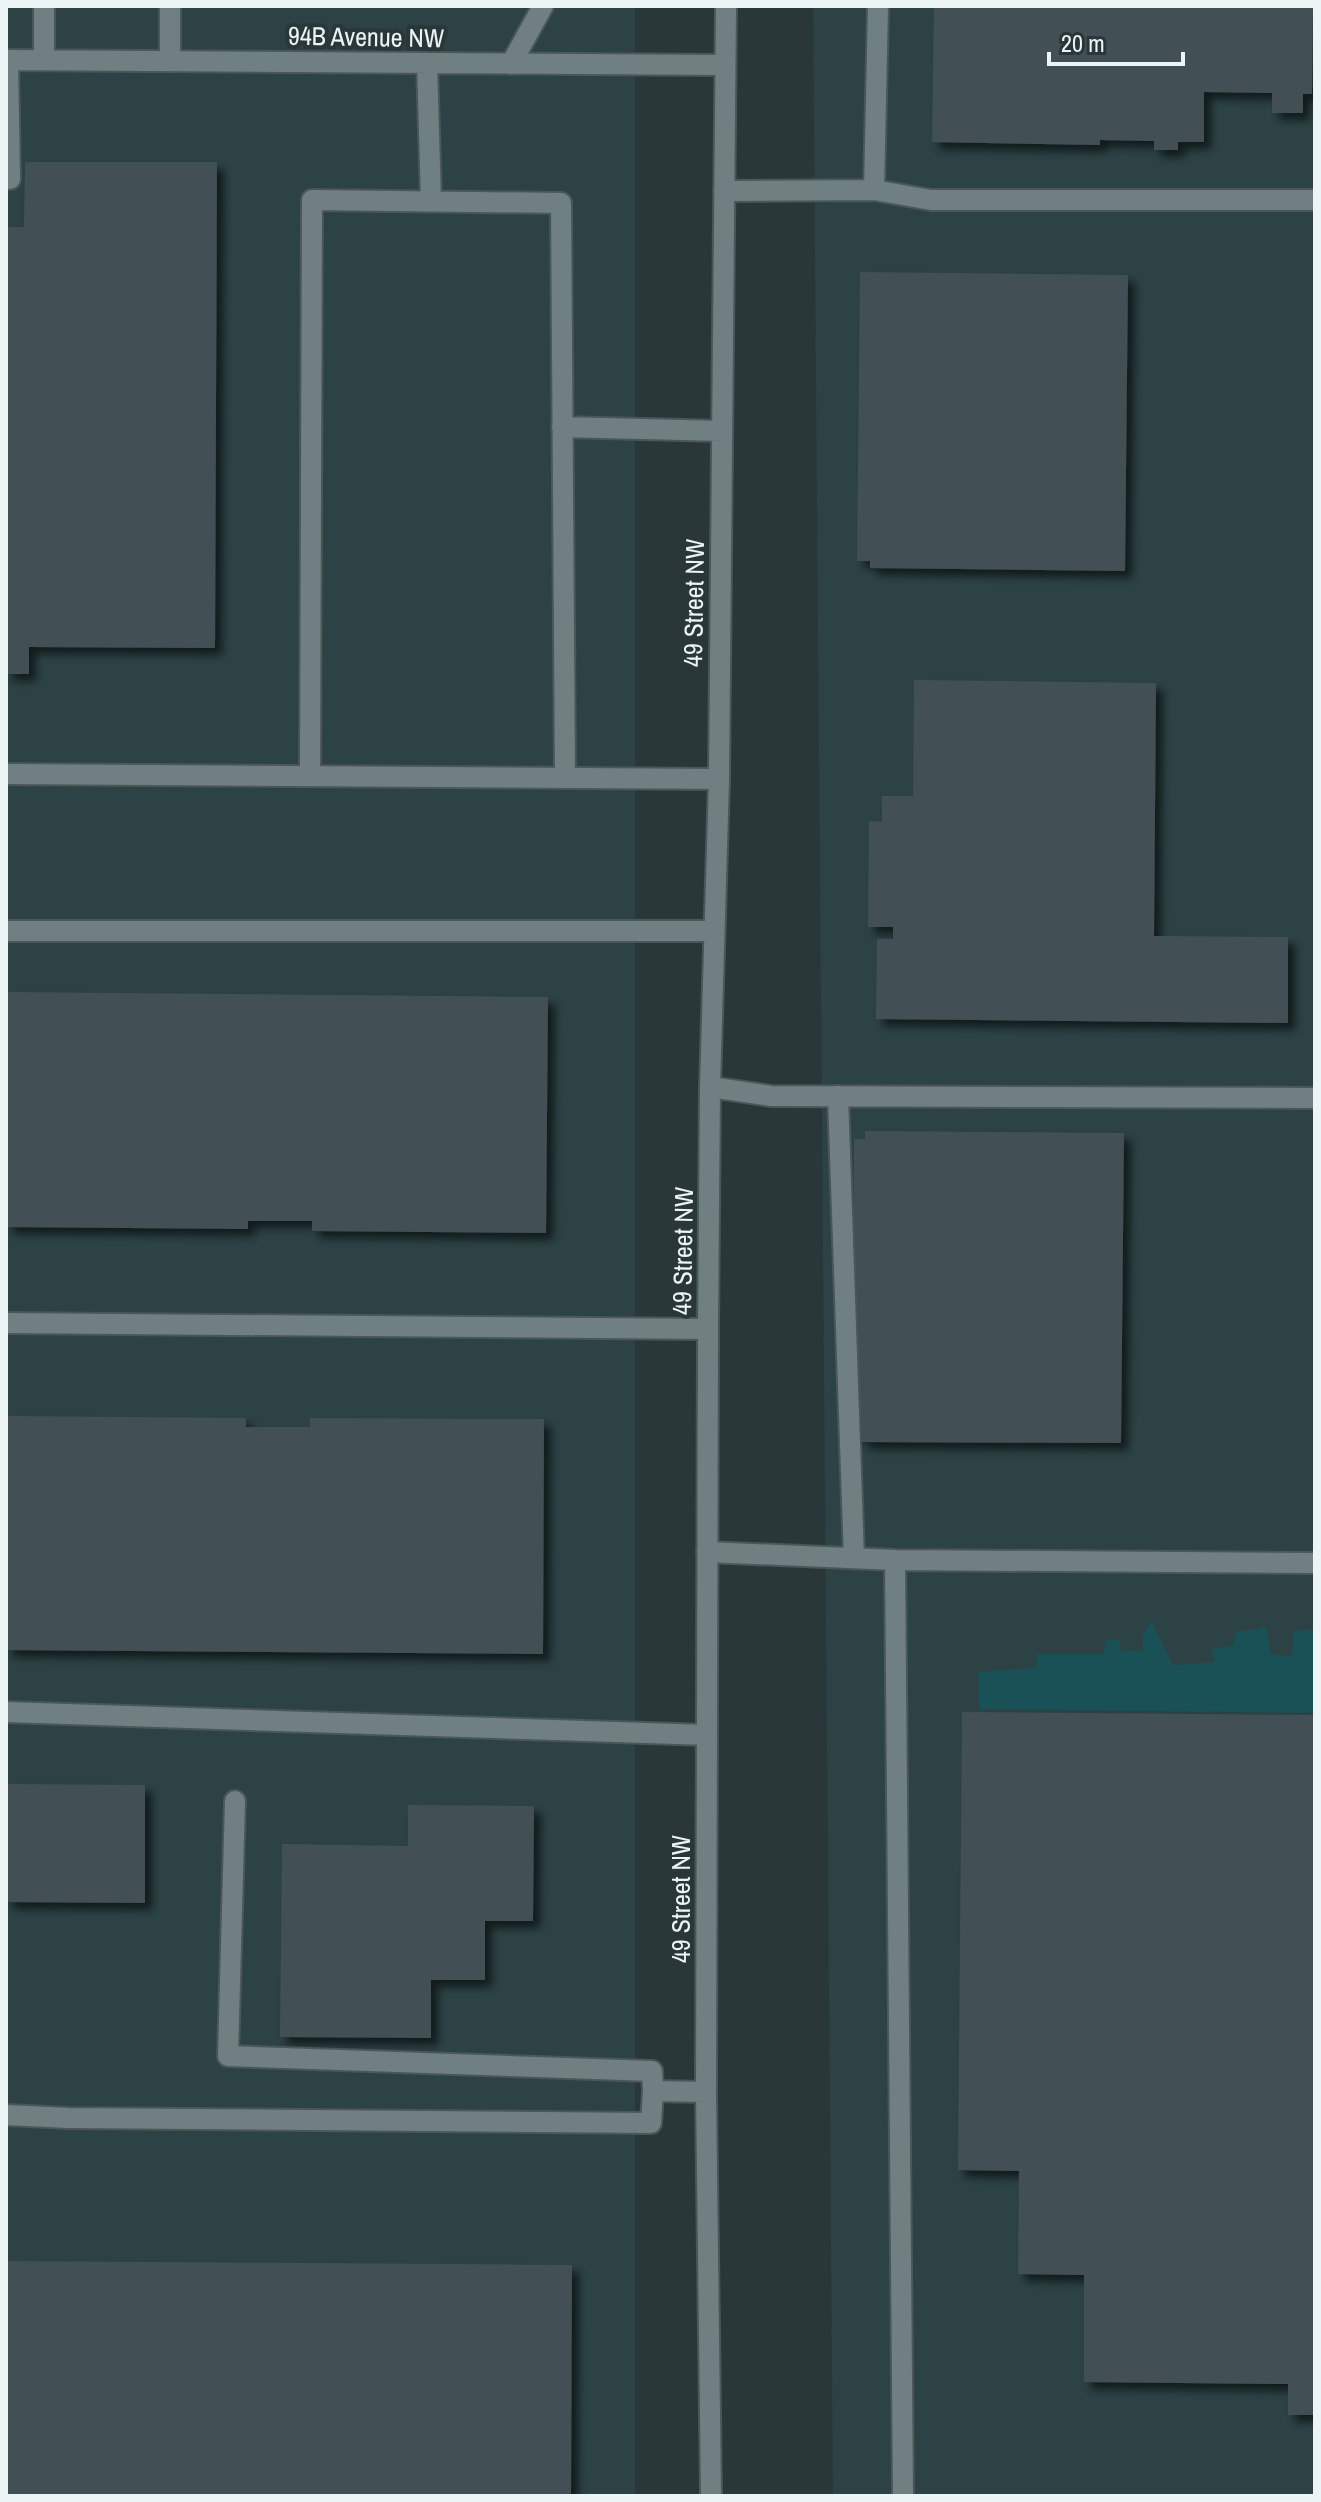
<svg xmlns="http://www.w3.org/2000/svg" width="1321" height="2502" font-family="'Archivo Narrow',sans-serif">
<defs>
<filter id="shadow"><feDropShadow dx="7" dy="7" stdDeviation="4" flood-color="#0009"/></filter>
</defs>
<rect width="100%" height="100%" fill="#2a3738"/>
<path fill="#2c4244" d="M6,6h629v2490h-629z
M813,6h502v2490h-482z"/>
<path fill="#195157" d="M1152,1622l21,43 42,-3 -4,-12 22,-5 3,-13 30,-5 5,27 21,2 2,-25 21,-2v84l-336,-4 -1,-37 58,-4 1,-14h67l2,-14h14l2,11h21v-18z"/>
<path fill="#434f54" filter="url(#shadow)" d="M934,6h379l-1,88h-9v19h-31v-20l-68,-1v50h-26v8h-24v-9l-54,-1v5l-168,-3z
M25,162h192l-2,486 -186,-1v27h-23v-447h18z
M860,272l268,3 -3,296 -255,-3v-7h-13z
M914,680l242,3 -2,253 134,1v86l-412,-4 1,-80h16v-12h-25l1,-106 13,1v-26h31z
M6,992l542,5 -2,236 -234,-2v-10h-64v8l-242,-2z
M865,1131l259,2 -3,310 -259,-1v-8h-10l2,-295h11z
M6,1416l240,2v9h64v-9l234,1 -1,235 -537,-4z
M962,1712l353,3v700h-27v-31l-204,-2v-107l-66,-1 1,-103 -61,-1z
M6,1784l139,1v118l-139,-1z
M408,1805l126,1 -1,115h-48v59h-54v58l-151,-1 2,-193 126,2z
M6,2261l566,4 -1,231h-565z"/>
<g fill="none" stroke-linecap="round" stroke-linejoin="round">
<g stroke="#4b5657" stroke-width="24">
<path id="minor" d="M170,6v55
M6,60l719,5
M44,60v-54
M427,63l4,138
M511,64l32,-58
M6,179h4l-2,-119
M874,190l57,10h384
M724,191l150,-1 4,-184
M562,427l160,4
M6,774l713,5
M310,776l2,-576 249,3 4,575
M6,931h708
M710,1087l61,9 544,2
M838,1096l16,462
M6,1323l702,6
M707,1552l188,8 420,3
M895,1560l8,936
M6,1712l701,23
M235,1801l-7,255 424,15 1,20
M6,2115l63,3 582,5 2,-32 53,1
M711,2496l-5,-404 2,-763 2,-242 9,-308 7,-773"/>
</g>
<use href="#minor" stroke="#707f81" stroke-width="20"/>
</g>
<g text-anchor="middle" stroke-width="8" stroke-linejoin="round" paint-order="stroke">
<g font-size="26" fill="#ecf4f5" stroke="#2a3738">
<text transform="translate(366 37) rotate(1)" y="9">94B Avenue NW</text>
<text transform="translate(694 603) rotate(-89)" y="9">49 Street NW</text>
<text transform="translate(683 1251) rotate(-89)" y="9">49 Street NW</text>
<text transform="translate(681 1899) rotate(-90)" y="9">49 Street NW</text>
</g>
</g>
<rect width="1321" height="2502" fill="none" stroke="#ecf4f5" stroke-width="16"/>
<path d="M1049 52v12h134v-12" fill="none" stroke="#ecf4f5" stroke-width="4"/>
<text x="1061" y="52" font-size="24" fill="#ecf4f5" stroke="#2a3738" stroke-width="6" paint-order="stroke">20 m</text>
</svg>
